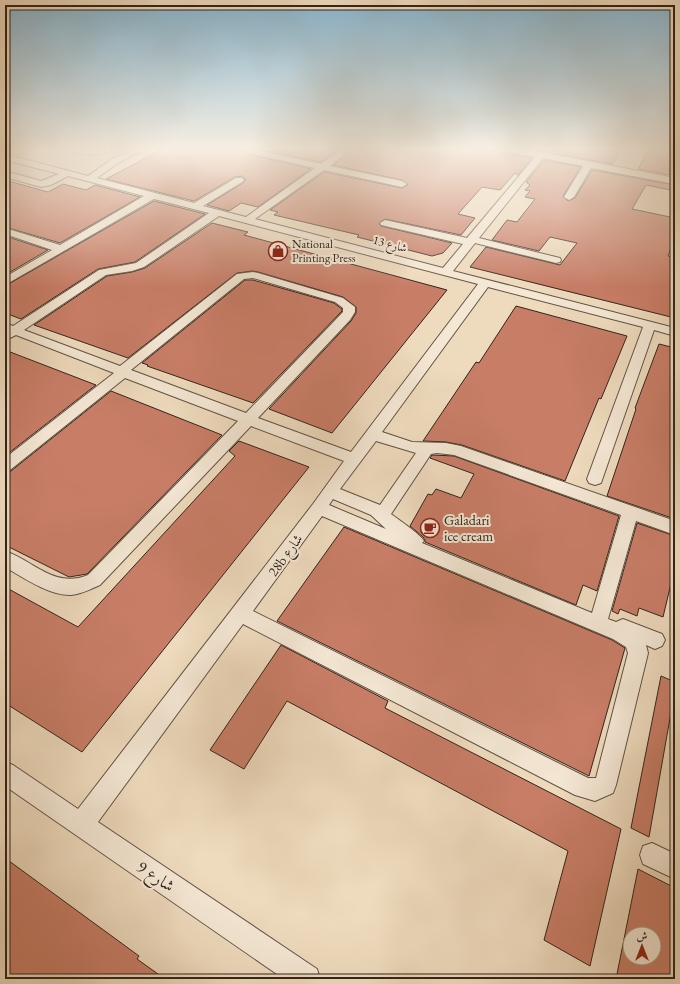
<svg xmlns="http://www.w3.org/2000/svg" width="680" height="984" font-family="'EB Garamond',Amiri,serif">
<rect width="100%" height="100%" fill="#eedabd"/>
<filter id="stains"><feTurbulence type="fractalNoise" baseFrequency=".005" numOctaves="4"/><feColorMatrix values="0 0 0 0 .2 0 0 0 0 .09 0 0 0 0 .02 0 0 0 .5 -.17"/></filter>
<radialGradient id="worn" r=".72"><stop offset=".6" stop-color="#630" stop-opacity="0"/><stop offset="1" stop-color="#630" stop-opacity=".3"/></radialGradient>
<path fill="#c87d67" stroke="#31241b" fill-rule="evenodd" d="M161,150h86l1,4 63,15 -53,38 -17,-4 -12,8 -22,-6 36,-22 3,-3 -4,-4 -7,1 -41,24 -88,-22z
M261,150h78l-18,12z
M352,150h134l46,8 -14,17 -3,-2 -15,17 -18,-3 -24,27 17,4 -14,17 -76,-16 -6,4 2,3 71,17 -9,10 -11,3 -75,-19 2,-2 -85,-20 4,-3 -8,-2 54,-38 78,16 6,-3 -6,-5 -69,-15z
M533,150h88l-8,14z
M648,150h27v26l-37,-7z
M544,160l37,7 -18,29 5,5 7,-3 17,-28 83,15v6l-29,-6 -14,24 43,9v20l-7,18 7,2v60l-205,-51 16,-20 74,18 17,-22 -27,-6 -11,14 -47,-11 15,-20 10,2 18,-23 -10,-2 5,-6 -5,-1 5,-5 -4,-3z
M5,180l43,12 15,-8 23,6 9,-5 45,12 -80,46 -55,-16z
M154,201l51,13 -70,48 -37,7 -77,50 -16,-6v-27z
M212,223l36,9 -4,3 203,55 -115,143 -63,-24 82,-88 5,-8v-6l-13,-10 -85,-25 -5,-1 -16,2 -109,85 -94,-33 73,-49 25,-4 13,-4z
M5,236l43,14 -43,25z
M245,280h8l81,23 8,6v2l-89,92 -106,-37 1,-1 -6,-2z
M516,306l111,30 -26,63 -2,-1 -34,83 -103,-36 -16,-3 -23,-1 53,-79 3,1z
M659,344l16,4v171l-68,-23 29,-87 -1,-1z
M5,350l91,35 -91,71z
M111,391l111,44 -135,139 -18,3 -64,-32v-72l6,-2z
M239,441l70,26 -227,285 -77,-49v-116l73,40 157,-171 -6,-5z
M432,455l22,1 165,60 -22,75 -14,-6 -7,20 -151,-63v-2l-2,-3 -13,-11 18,-32 4,1 4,-6 25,9 13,-24 -44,-16z
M637,523l38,13v31l-12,50 -24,-9 -2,8 -17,-7 -2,5 -6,-3z
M344,527l268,113 13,8 -36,128 -312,-155z
M281,645l107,56 -3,7 236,121 -31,137 -46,-26 24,-89 -281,-150 -43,68 -34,-19z
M661,676l14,6v8l-26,147 -18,-9z
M5,858l134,98 -2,3 28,20h-160z
M638,869l37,19v91h-59zM630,934h24v24h-24z"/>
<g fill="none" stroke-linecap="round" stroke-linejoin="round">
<g stroke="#605244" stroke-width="2">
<path id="minor" d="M70,150h42c-7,6 -35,6 -42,0z
M133,150h10l-25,13 -21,15 97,25 42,-25h6l2,2 -2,2 -39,24 43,11 69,-49 -67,-15v-3h8l65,14 20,-14h9l-20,16 72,15 5,3 -5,3 -78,-17 -69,49 188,49 20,-24 -82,-19 -1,-2 5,-3 82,18 68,-81 -25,-5 -1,-2h15l17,2 134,26v6l-84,-16 -17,29 -5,3 -5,-3 19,-31 -40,-8 -64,80 81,20 1,2 -1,2 -4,1 -81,-20 -22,28 222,57v8l-21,-6 -53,153 -6,2 -6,-2 -2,-4 56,-152 -155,-40 -106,145 30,10 34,1 15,3 214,75v14l-39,-14 -28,98 8,3 7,-3 39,15 3,6 -3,6 -7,3 -9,-4 2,8 -32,132 -3,8 -18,8 -20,-6 -332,-171 -145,198 219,147 3,10h-36l-279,-193v-24l8,3 65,44 235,-305 31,-43 -93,-35 -151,159c-9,4 -19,9 -29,10 -21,1 -49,-18 -66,-28v-16c29,10 50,38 83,24l150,-154 -113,-43 -115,92 -5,2v-14l109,-85 -98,-38 -8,4 -3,-1v-15l8,3 86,-56 37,-7 73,-50 -55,-14 -149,86v-8l47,-27 -47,-16v-6l55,17 84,-49 -76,-20 -17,9 -10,2 -36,-10v-6l36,10 18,-7 -54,-14v-6l83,22 24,-17zM219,216l259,68 -127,168 -93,-34 92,-98 5,-8v-5l-12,-9 -85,-25 -5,-1 -16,2 -117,92 -96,-36 82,-55 26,-4 12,-4zM253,278l82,24 8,6v4l-97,101 -115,-43 113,-91zM376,441l40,12 -36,52 -40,-16zM437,453l17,2 167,60 -29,98 -170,-70 2,-2c-4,-7 -25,-21 -33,-27l40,-60zM333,499l38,16 15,14 -57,-24zM322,516l291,123 13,8 2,6 -32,125h-8l-335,-167z
M652,843l23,11v25l-32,-15 -3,-9 3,-9z"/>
</g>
<use href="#minor" fill="#f4e7d4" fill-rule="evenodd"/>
</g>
<linearGradient id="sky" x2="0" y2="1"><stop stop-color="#88b7d1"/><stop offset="0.52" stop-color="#f7eee1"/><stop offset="1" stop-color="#f7eee1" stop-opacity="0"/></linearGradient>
<rect width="680" height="287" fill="url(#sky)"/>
<defs>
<g id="shop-ring" transform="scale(1)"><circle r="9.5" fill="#f4e7d4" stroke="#8f2418" stroke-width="1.5"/><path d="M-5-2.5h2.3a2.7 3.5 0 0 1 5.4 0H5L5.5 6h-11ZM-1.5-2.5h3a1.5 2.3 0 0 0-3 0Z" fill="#8f2418"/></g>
<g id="cafe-ring" transform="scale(1)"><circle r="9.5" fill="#f4e7d4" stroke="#8f2418" stroke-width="1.5"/><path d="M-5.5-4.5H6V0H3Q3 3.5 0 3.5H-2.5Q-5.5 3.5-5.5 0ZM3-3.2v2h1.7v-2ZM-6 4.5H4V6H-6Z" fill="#8f2418"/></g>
</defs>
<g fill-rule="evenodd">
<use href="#shop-ring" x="278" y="251"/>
<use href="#cafe-ring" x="430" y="528"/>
</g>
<g text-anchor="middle" stroke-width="4" stroke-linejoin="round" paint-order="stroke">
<g font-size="12" fill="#31241b" stroke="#f4e7d4" text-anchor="start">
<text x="292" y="248">National<tspan x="292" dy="14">Printing Press</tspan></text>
</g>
<g font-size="12" fill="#31241b" stroke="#f4e7d4">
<text transform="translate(390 244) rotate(15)" y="4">شارع 13</text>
</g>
<g font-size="14" fill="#31241b" stroke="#f4e7d4" text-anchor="start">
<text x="444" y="525">Galadari<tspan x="444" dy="16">ice cream</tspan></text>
</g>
<g font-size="14" fill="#31241b" stroke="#f4e7d4">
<text transform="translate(285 555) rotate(-54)" y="5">28b شارع</text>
</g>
<g font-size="17" fill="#31241b" stroke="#f4e7d4">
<text transform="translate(156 876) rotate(34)" y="6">شارع 9</text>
</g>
</g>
<rect width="680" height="984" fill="none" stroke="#eedabd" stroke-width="20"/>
<rect x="6" y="6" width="668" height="972" fill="none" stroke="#31241b" stroke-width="2"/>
<rect x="10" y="10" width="660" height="964" fill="none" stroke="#31241b"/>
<g transform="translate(642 946)"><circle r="19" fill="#f4e7d4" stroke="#a6998a"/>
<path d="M0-3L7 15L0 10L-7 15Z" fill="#8f2418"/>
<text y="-6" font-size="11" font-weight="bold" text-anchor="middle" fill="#31241b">ش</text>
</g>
<rect width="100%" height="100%" filter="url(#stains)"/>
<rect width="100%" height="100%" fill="url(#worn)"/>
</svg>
